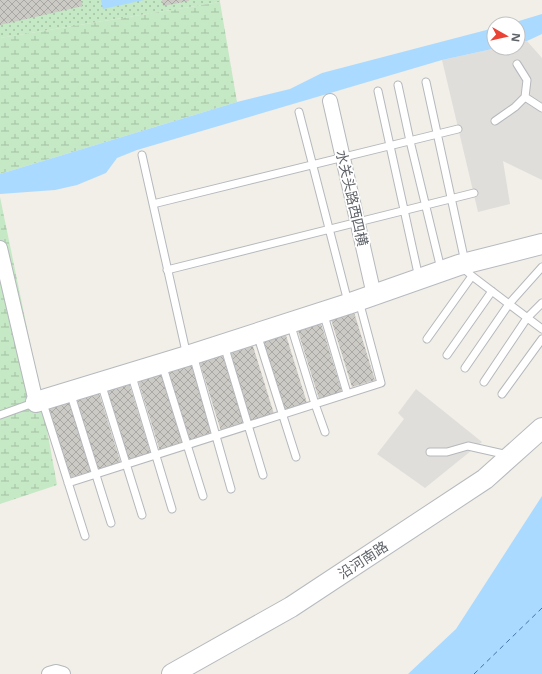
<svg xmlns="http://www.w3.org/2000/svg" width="542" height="674" font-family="'Open Sans','Noto Sans SC',sans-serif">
<defs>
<pattern id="grass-dots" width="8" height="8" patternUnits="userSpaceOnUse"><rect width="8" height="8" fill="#c5e8c5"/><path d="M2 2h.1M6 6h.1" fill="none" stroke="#a3c0a4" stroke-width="1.8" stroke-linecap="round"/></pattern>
<pattern id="wetland-marsh" width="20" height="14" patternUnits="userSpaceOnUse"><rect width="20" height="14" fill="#c5e8c5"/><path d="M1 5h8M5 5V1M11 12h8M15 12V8" fill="none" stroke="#a3c0a4"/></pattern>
<pattern id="building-cross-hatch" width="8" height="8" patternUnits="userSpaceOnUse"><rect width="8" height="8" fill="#cccac5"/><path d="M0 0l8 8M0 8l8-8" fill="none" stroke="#a9a8a4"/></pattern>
</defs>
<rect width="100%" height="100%" fill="#f1efe8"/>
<path fill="#e0deda" d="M527,41l15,17v122l-39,-19 7,43 -32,8 -36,-152 55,-12h21v-5z
M416,389l66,53 -57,46 -48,-34 27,-35 -6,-6z"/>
<path fill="url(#grass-dots)" d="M0,0h220v2l-220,36z"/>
<path fill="url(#wetland-marsh)" d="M220,2l17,100 -237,72v-136z
M0,197l40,194 17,94 -57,19z"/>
<path fill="#aadaff" d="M101,0h43l-41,9z
M542,14v20l-15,7 -9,2v-19h-9z
M494,28v20h3l-55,12 -305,90 -20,8 -11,15 -29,12 -22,5 -55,4v-20l237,-72 53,-13 32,-16z
M542,496v178h-134l48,-45z"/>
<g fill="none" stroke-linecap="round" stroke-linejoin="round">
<path stroke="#4174aa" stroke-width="1" stroke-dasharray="5 4" stroke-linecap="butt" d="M474,674l68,-66"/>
</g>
<path fill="url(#building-cross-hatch)" d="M0,0h81l2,6 -83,19z
M162,0h27v1l-26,5z
M353,309l22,71 -23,7 -22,-71z
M320,320l22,72 -23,7 -22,-71z
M285,332l22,71 -22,8 -23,-71z
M252,343l22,71 -23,7 -22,-71z
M222,353l22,71 -23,7 -22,-71z
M191,363l22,71 -23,7 -22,-71z
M161,373l22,71 -23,7 -22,-71z
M129,383l22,71 -23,7 -22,-71z
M99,393l22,71 -23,7 -22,-71z
M70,400l22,71 -23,7 -22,-71z"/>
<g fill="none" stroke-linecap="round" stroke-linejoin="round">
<g stroke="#b5b8bc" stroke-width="9">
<path id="lane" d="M426,82l39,180
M398,85l12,56 31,128
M378,91l41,187
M525,97l17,11
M299,112l49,190
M495,121l20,-14 10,-10 2,-17 -10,-16
M142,155l45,201
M153,204l305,-75
M462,267l10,9 70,53
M167,270l307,-77
M323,312l24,81
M290,323l25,81 10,28
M257,334l39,123
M427,339l45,-63
M224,345l39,130
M193,355l38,134
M447,355l45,-64
M162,364l41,132
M465,368l44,-64 33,-37
M131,373l41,136
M484,382l43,-64 15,-15
M101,383l41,132
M70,392l41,131
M502,394l40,-55
M42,400l43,136
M0,415l36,-13
M430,452h17l21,-6 40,9
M68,483l313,-100 -22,-82"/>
</g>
<g stroke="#b5b8bc" stroke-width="16">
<path id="street" d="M330,101l44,194
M0,248l36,154
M49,674l7,-2 7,2"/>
</g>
<g stroke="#b6babf" stroke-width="22">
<path id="secondary" d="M36,402l151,-46 161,-52 111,-39 83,-21
M172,674l119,-67 194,-128 57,-51"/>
</g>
<use href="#lane" stroke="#fff" stroke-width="7"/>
<use href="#street" stroke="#fff" stroke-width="14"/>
<use href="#secondary" stroke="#fff" stroke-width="20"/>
</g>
<g text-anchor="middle" stroke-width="3.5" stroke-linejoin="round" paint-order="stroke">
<g font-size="14" fill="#5f6368" stroke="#fff">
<text transform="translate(352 198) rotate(77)" y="5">水关头路西四横</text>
<text transform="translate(363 560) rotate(-33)" y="5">沿河南路</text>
</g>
</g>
<g transform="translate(506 36) rotate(98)"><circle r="19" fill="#ffffff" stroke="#bfc1c3"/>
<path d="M0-3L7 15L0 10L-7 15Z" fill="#ea4335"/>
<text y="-6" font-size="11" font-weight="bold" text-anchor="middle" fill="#5f6368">N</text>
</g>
</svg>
